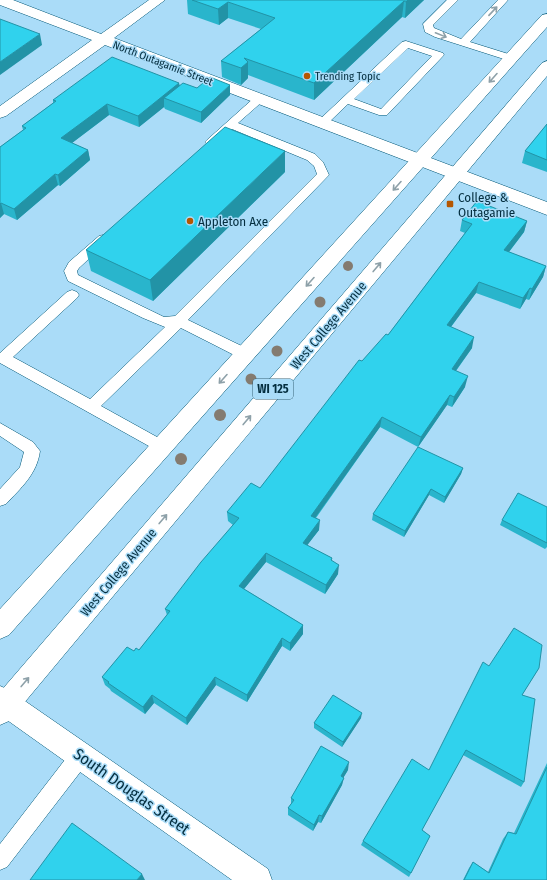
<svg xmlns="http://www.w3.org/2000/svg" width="547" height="880" font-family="'Fira Sans Condensed',sans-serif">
<rect width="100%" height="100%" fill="#aadcf8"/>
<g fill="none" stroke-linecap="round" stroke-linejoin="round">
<g stroke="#015675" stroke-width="1">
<path id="service" d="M447,0h11l-25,25 1,3 27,11 37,-39h10l-38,42 45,14 1,2 -1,2h-8l-72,-23 -10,-5 -2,-8z
M406,41l37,12 1,2 -57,60h-8l-31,-11 -22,21h-8l-2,-2 2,-2 84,-79zM408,48l24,8 -51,53 -27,-10z
M259,96l5,3 -1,2 -25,22 77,31 8,8 6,13 -141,145 62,30 2,4 -2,4 -5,1 -5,-1 -59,-30 -80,78 65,36 3,4 -3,4 -5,2 -5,-2 -156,-87v-10l67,-61 5,-2 5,2 2,3 -2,3 -64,59 77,42 75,-72 -22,-9 -75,-37 -4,-10 5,-9 30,-26 4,-1 4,1 2,3 -2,3 -28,26 -2,3 1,4 86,42 11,-1 142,-142 -3,-8 -7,-6 -75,-31 -17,15h-8l-2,-2 2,-2 48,-43z
M0,423l33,19 7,9c-3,23 -19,37 -34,53l-6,2v-17l20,-22 4,-15 -24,-16z
M81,746l7,2 2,7 -2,7 -81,105 -7,3v-26l74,-96z"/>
</g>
<g stroke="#015675" stroke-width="1">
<path id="minor" d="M0,0h13l88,34 48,-34h16l-51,38 433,164v13l-442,-170 -99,71 -6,2v-12l92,-66 -92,-35z
M0,686l9,4 259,179 4,11h-40l-232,-165z"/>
</g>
<g stroke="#015675" stroke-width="1">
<path id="primary" d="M547,14v13l-538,608 -9,4v-30l542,-594z
M547,61v15l-538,645 -9,4v-33l542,-629z"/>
</g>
<use href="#service" fill="#fff" fill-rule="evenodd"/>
<use href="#minor" fill="#fff" fill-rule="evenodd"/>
<use href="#primary" fill="#fff" fill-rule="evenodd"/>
</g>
<g fill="#847b70">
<circle cx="348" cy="266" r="5"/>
<circle cx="320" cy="302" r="5.5"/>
<circle cx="277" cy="351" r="5.5"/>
<circle cx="251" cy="379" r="5.5"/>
<circle cx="220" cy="415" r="6"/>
<circle cx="181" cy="459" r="6"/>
</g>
<path fill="#29b5cc" d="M187,0h237l-19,18 -3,-1 -88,83 -66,-25v3l-7,7 -19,-8 -1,-16 40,-32 -33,-11 -9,7 -31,-11z
M179,83l1,3 17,2 33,7 -29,28 -36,-14 -1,-2 -25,20 -30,-12 -37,28 16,7 2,10 -30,26 -2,-1 -41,35 -13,-6 -4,4v-71l23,-17 -1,-4 31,-23v-3z
M547,124v48l-25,-9 3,-12z
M285,172l-132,129 -62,-30 -5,-21z
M462,220l65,1 -3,11 -15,20 37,14 -3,11 -14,23 -3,-1 -6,10 -44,-16 -25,34 21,21 -16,23 9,16 -13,20 -5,-2 -29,42 -38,-20 -64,91 3,12 -12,15 25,13v3l6,13 -13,20 -59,-32 -22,27 59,36v9l-13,17 -8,-5 -35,56 -31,-17 -29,40 -33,-22 -9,11 -34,-23 -1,-2 -5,-4 -3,-8 32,-26 5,-1 28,-35 -2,-6 68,-84 -5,-4 -1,-9 33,-24 102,-127 26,-26 77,-102 -5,-2z
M463,468l-2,6 -17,29 -15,-8 -25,42 -32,-17 1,-6z
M547,507v40l-2,2 -45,-24 2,-5z
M489,666l50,2 -17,27 2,87 -3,5 -58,-32 -41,75 8,6 -21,41 -48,-32 2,-4 66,-71z
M361,718l-19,29 -28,-19v-5z
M547,763v117h-84l6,-12 4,-6 15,10 15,-33 5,-7 6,1z
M348,770l-5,8 -1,7 -21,38 -3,-1 -5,9 -25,-16v-7l3,-4v-6z"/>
<path fill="#2293a6" d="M408,0h16l-19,18 1,-16z
M404,1l-2,16 -88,83v-17z
M228,2v16l-9,7 -1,-16z
M40,34l2,11 -42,30v-13z
M248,62v16l-7,7v-17z
M179,83l1,11 -16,4v9l-25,20 -1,-11z
M230,85v10l-29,28v-11z
M107,104l2,11 -45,34 -3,-11z
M88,150l2,10 -30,26 -2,-11z
M285,151v21l-132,129 -3,-21z
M55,174l3,11 -41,35 -3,-11z
M1,203l3,11 -4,4v-14z
M527,221l-3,11 -22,29 2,-11z
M546,266l-3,11 -14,23 3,-11z
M479,282l-3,11 -32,43 3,-11z
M530,288l-4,11 -6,10 3,-11z
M474,337l-2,11 -23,32 3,-11z
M468,376l-3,11 -13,20 2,-10z
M450,395l-3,10 -29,42 3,-10z
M382,417l-2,10 -70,98 1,-9z
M463,468l-2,6 -17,29 1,-6z
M431,489l-2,6 -25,42 1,-6z
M320,520l-1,10 -17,22 1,-9z
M266,553v9l-27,33v-9z
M339,565l-1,9 -13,20 1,-9z
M303,625v9l-13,17v-8z
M282,638v8l-35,56v-7z
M215,677l1,8 -29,40 -1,-7z
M152,695l2,8 -9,11 -2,-7z
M362,713l-1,5 -19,29 1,-5z
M349,762l-1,8 -6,10 2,-2 -2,7 -21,38 1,-7 19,-40z
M319,815l-1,7 -5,9 1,-6z
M142,874l3,6h-8z"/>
<path fill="#30d2ed" stroke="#2293a6" d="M192,0h216l-2,2 -2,-1 -90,82 -70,-25 4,4 -7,6 -20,-7 54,-43 -47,-16 -10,7z
M0,19l40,15 -40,28z
M112,57l67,26 -41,33 -31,-12 -46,34 27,12 -30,25 -3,-1 -41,35 -13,-6 -1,1v-57l26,-19 -4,-2 34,-25 -3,-1z
M210,77l20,8 -29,27 -37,-14 19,-15 14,5z
M547,124v36l-22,-9z
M225,127l60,24 -135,129 -64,-30z
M477,201l50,20 -23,29 42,16 -14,23 -2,-1 -7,10 -44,-16 -32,43 27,12 -22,32 16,7 -14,21 -4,-2 -29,42 -39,-20 -71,99 9,4 -17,23 29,15 -1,2 8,5 -13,20 -60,-32 -27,33 64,39 -13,18 -8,-5 -35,57 -32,-18 -29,41 -34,-23 -9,12 -35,-24 1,-1 -7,-5 25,-30 7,4 2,-3 3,2 31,-39 -5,-2 36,-47 38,-44 -12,-6 24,-29 9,5 99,-128 3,1 24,-27 2,1 84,-111 -10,-4z
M418,447l45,21 -18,29 -14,-8 -26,42 -32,-17z
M518,493l29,14v36l-45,-23z
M514,628l28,17 -3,23 -17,27 13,4 -11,83 -58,-32 -44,80 8,6 -19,37 -48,-32 49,-82 17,11 54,-108 6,4z
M333,695l29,18 -19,29 -29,-19z
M321,746l28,16 -8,14 3,2 -22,38 -3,-1 -5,10 -26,-17 6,-8 -3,-2z
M547,767v113h-83l9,-18 16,11 19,-41 8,2z
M72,823l70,51 -5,6h-107z"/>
<defs><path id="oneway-shaft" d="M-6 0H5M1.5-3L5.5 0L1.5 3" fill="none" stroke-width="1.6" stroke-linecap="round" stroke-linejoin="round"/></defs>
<g stroke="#8ea1a9">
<use href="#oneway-shaft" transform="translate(493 11) rotate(-47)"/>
<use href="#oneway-shaft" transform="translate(441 35) rotate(22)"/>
<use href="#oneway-shaft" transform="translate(493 78) rotate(132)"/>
<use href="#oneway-shaft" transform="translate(397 186) rotate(132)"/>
<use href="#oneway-shaft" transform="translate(377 267) rotate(-50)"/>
<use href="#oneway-shaft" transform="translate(310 282) rotate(132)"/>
<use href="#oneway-shaft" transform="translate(223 379) rotate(132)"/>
<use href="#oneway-shaft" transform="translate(247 420) rotate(-50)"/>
<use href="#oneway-shaft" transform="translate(163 519) rotate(-50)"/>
<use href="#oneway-shaft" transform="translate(25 682) rotate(-50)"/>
</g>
<g fill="#b55701" stroke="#aadcf8" stroke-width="1.5">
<circle cx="307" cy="76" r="4"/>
<rect x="446" y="200" width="8" height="8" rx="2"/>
<circle cx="190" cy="221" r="4"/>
</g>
<g text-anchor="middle" stroke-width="3" stroke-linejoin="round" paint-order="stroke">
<g font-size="11" fill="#042e3f" stroke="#aadcf8">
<text transform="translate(163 63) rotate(21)" y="4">North Outagamie Street</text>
</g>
<g font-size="11" fill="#042e3f" stroke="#aadcf8" text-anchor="start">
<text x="315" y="80">Trending Topic</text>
</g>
<rect fill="#aadcf8" stroke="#366276" stroke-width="1" x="253" y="379" width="40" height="20" rx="3"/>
<g font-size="12" font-weight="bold" fill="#042e3f">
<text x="273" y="393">WI 125</text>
</g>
<g font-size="13" fill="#042e3f" stroke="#aadcf8" text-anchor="start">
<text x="458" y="202">College &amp;<tspan x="458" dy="15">Outagamie</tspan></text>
<text x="198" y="226">Appleton Axe</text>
</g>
<g font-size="13" fill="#042e3f" stroke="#aadcf8">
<text transform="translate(328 325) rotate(-50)" y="5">West College Avenue</text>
<text transform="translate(118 572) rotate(-50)" y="5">West College Avenue</text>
</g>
<g font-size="16" fill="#042e3f" stroke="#aadcf8">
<text transform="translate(132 791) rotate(35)" y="6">South Douglas Street</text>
</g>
</g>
</svg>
